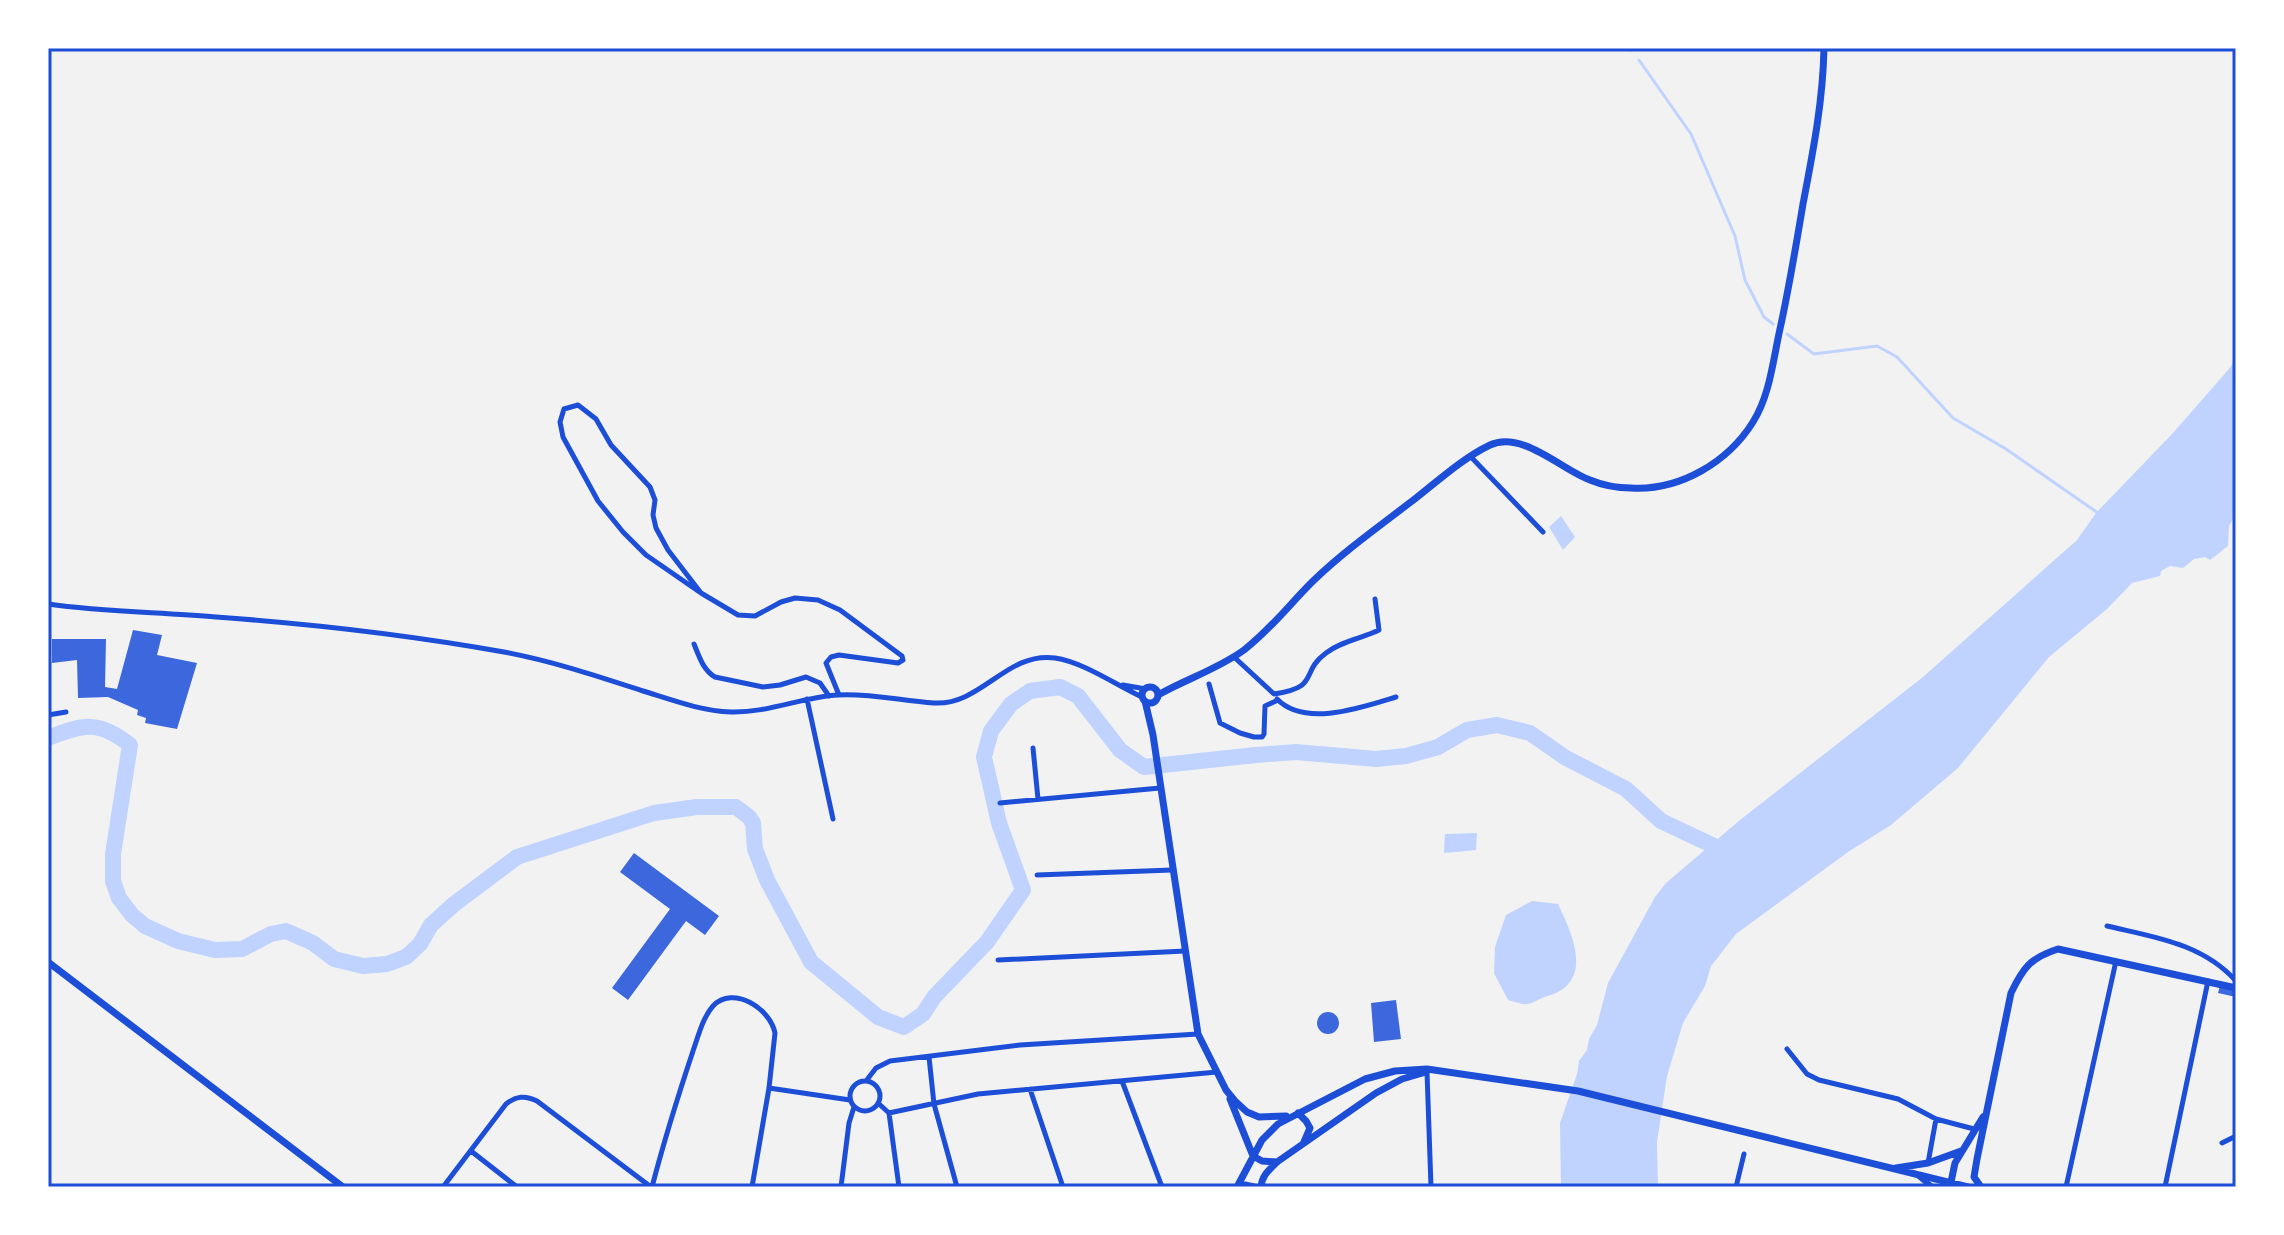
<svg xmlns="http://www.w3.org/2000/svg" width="2284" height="1235" font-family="Roboto,sans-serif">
<rect width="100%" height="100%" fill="#f2f2f2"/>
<path fill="#bfd3fe" d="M2236,358v155l-7,13 -1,20 -18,14 -5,-3 -11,2 -11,9 -13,-2 -9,5 -1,5 -28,7 -25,26 -58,48 -91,111 -67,57 -43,27 -112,82 -25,32 -6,20 -22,37 -16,53 -10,66 1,45h-97l-1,-64 17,-49 2,-13 8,-11 2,-11 8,-14 11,-42 47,-86 11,-14 74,-63 183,-143 154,-137 19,-27 77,-80 56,-64z
M1561,516l14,21 -12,13 -14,-23z
M1477,833l-1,17 -32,3 1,-19z
M1532,901l26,3c16,33 37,81 -14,93 -5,2 -12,7 -17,7 -5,1 -14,-3 -19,-4l-14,-27 1,-26 11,-32z"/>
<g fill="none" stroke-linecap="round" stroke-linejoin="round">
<path stroke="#bfd3fe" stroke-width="3" d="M1630,48l1,2
M1639,60l52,74 44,102 10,44 19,37 9,7
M1787,334l27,20 63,-8 20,11 56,61 53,31 92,64"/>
<path stroke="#bfd3fe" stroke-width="16" d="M48,738c35,-14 51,-18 82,7l-17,109v27l6,17 13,17 13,11 33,15 37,9 27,-1 29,-15 15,-3 27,12 21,16 29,7 24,-2 19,-7 14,-13 11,-19 22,-20 64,-48 137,-44 43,-6h39l13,10 4,6 2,26 12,31 44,82 67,55 26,10 19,-13 11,-17 53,-55 36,-52 -24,-67 -15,-66 7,-26 20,-27 19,-13 30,-4 18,9 42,54 24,17 112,-12 40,-3 80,7 30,-3 32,-9 29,-17 30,-5 33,8 36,25 60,31 35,32 70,33"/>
</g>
<path fill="#3d67dc" d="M133,630l29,5 -5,20 40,8 -20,66 -32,-6 1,-5 -9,-3 1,-5 -30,-13 -30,1 -1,-38 -25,3v-24h54l-1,48 12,2z
M634,853l85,63 -14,19 -19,-14 -58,79 -16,-12 58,-79 -50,-37z
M2220,986l16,4v7l-18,-4z
M1396,1000l5,39 -27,3 -3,-39z
M1317 1023a11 11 0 1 1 22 0a11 11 0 1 1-22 0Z"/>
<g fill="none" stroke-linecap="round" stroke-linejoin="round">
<path stroke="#1d4ed8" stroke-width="5" d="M1471,457l72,75
M701,593l-33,-43 -12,-22 -3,-13 2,-15 -5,-13 -39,-42 -15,-26 -18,-14 -14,4 -4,13 3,15 35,64 25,31 23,23 55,38 37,22 17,1 26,-14 14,-4 23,2 22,10 62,46 1,4 -5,3 -59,-8 -8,2 -5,6 13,32
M48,604c56,8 112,8 168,13 97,7 193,18 288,35 48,9 93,24 139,39 29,9 58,20 88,21 37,1 71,-15 107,-17 32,-2 64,6 96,8 47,3 73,-52 121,-45 28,4 61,27 87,39
M694,644c5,12 9,26 21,33l48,10 17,-2 26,-8 14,6 9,13
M1234,657l40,37c47,-7 25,-21 52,-41 15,-12 37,-15 53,-23l-4,-31
M1209,684l11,39 20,10 14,4h8l2,-3 1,-28 13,-6
M1123,685l23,4
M807,699l26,120
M1277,699c28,29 86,8 119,-2
M48,715l18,-3
M1033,748l5,51
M1000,803l160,-15
M1037,875l135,-5
M2107,926c46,11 95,17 129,55
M998,960l187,-9
M1787,1049l20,25 12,6 79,19 38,20 38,10
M929,1057l5,47 23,83
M1427,1072l4,115
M866,1081l10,-13 14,-7 130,-16 178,-11
M1122,1081l40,106
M850 1096a15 15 0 1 1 30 0a15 15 0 1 1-30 0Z
M769,1088l81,12
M1030,1089l33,98
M878,1103l11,10 10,74
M889,1113l89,-19 239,-22
M2222,1143l14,-7
M471,1151l46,36
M1928,1163l8,-44
M443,1187l63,-83c10,-8 19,-9 31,-3l114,86
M652,1187c12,-46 26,-91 41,-136 5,-14 10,-34 20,-45 20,-21 57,2 62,27l-6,55 -17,99
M841,1187l8,-64 5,-16
M1736,1187l8,-33
M2066,1187l50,-226
M2165,1187l43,-206"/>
<path stroke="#1d4ed8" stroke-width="6" d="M1919,1176l13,11"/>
<path stroke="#1d4ed8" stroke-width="7" d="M1142 695a8 8 0 1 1 16 0a8 8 0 1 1-16 0Z
M1158,695c28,-16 60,-26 86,-45 26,-20 45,-45 68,-68 32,-31 69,-57 104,-84 23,-18 47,-40 74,-53 32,-15 72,25 100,35 12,5 28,8 41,8 49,3 97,-26 122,-66 17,-27 20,-62 27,-93 9,-41 16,-83 23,-125 10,-52 20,-103 21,-156
M1145,701l8,34 45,299 28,56 9,11 12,11 12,5 27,-1
M48,962l295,225
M1230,1099l23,57 9,5 15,1
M1298,1113l8,8 4,7 -6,14
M1896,1168l32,-5 33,-12
M1951,1182l4,-19 28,-46
M1237,1187l25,-47 16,-16 87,-45 30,-8 32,-2 151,22 390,96
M1238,1187l7,-2 9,2
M1261,1187c1,-12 8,-17 16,-25l99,-69 26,-14 24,-7
M1981,1187l-7,-10 3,-18 34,-166c12,-25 19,-35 47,-44l178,39"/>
</g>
<rect width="2284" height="1235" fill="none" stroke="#ffffff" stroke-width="100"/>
<rect x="50" y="50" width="2184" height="1135" fill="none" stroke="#1d4ed8" stroke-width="3"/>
</svg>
